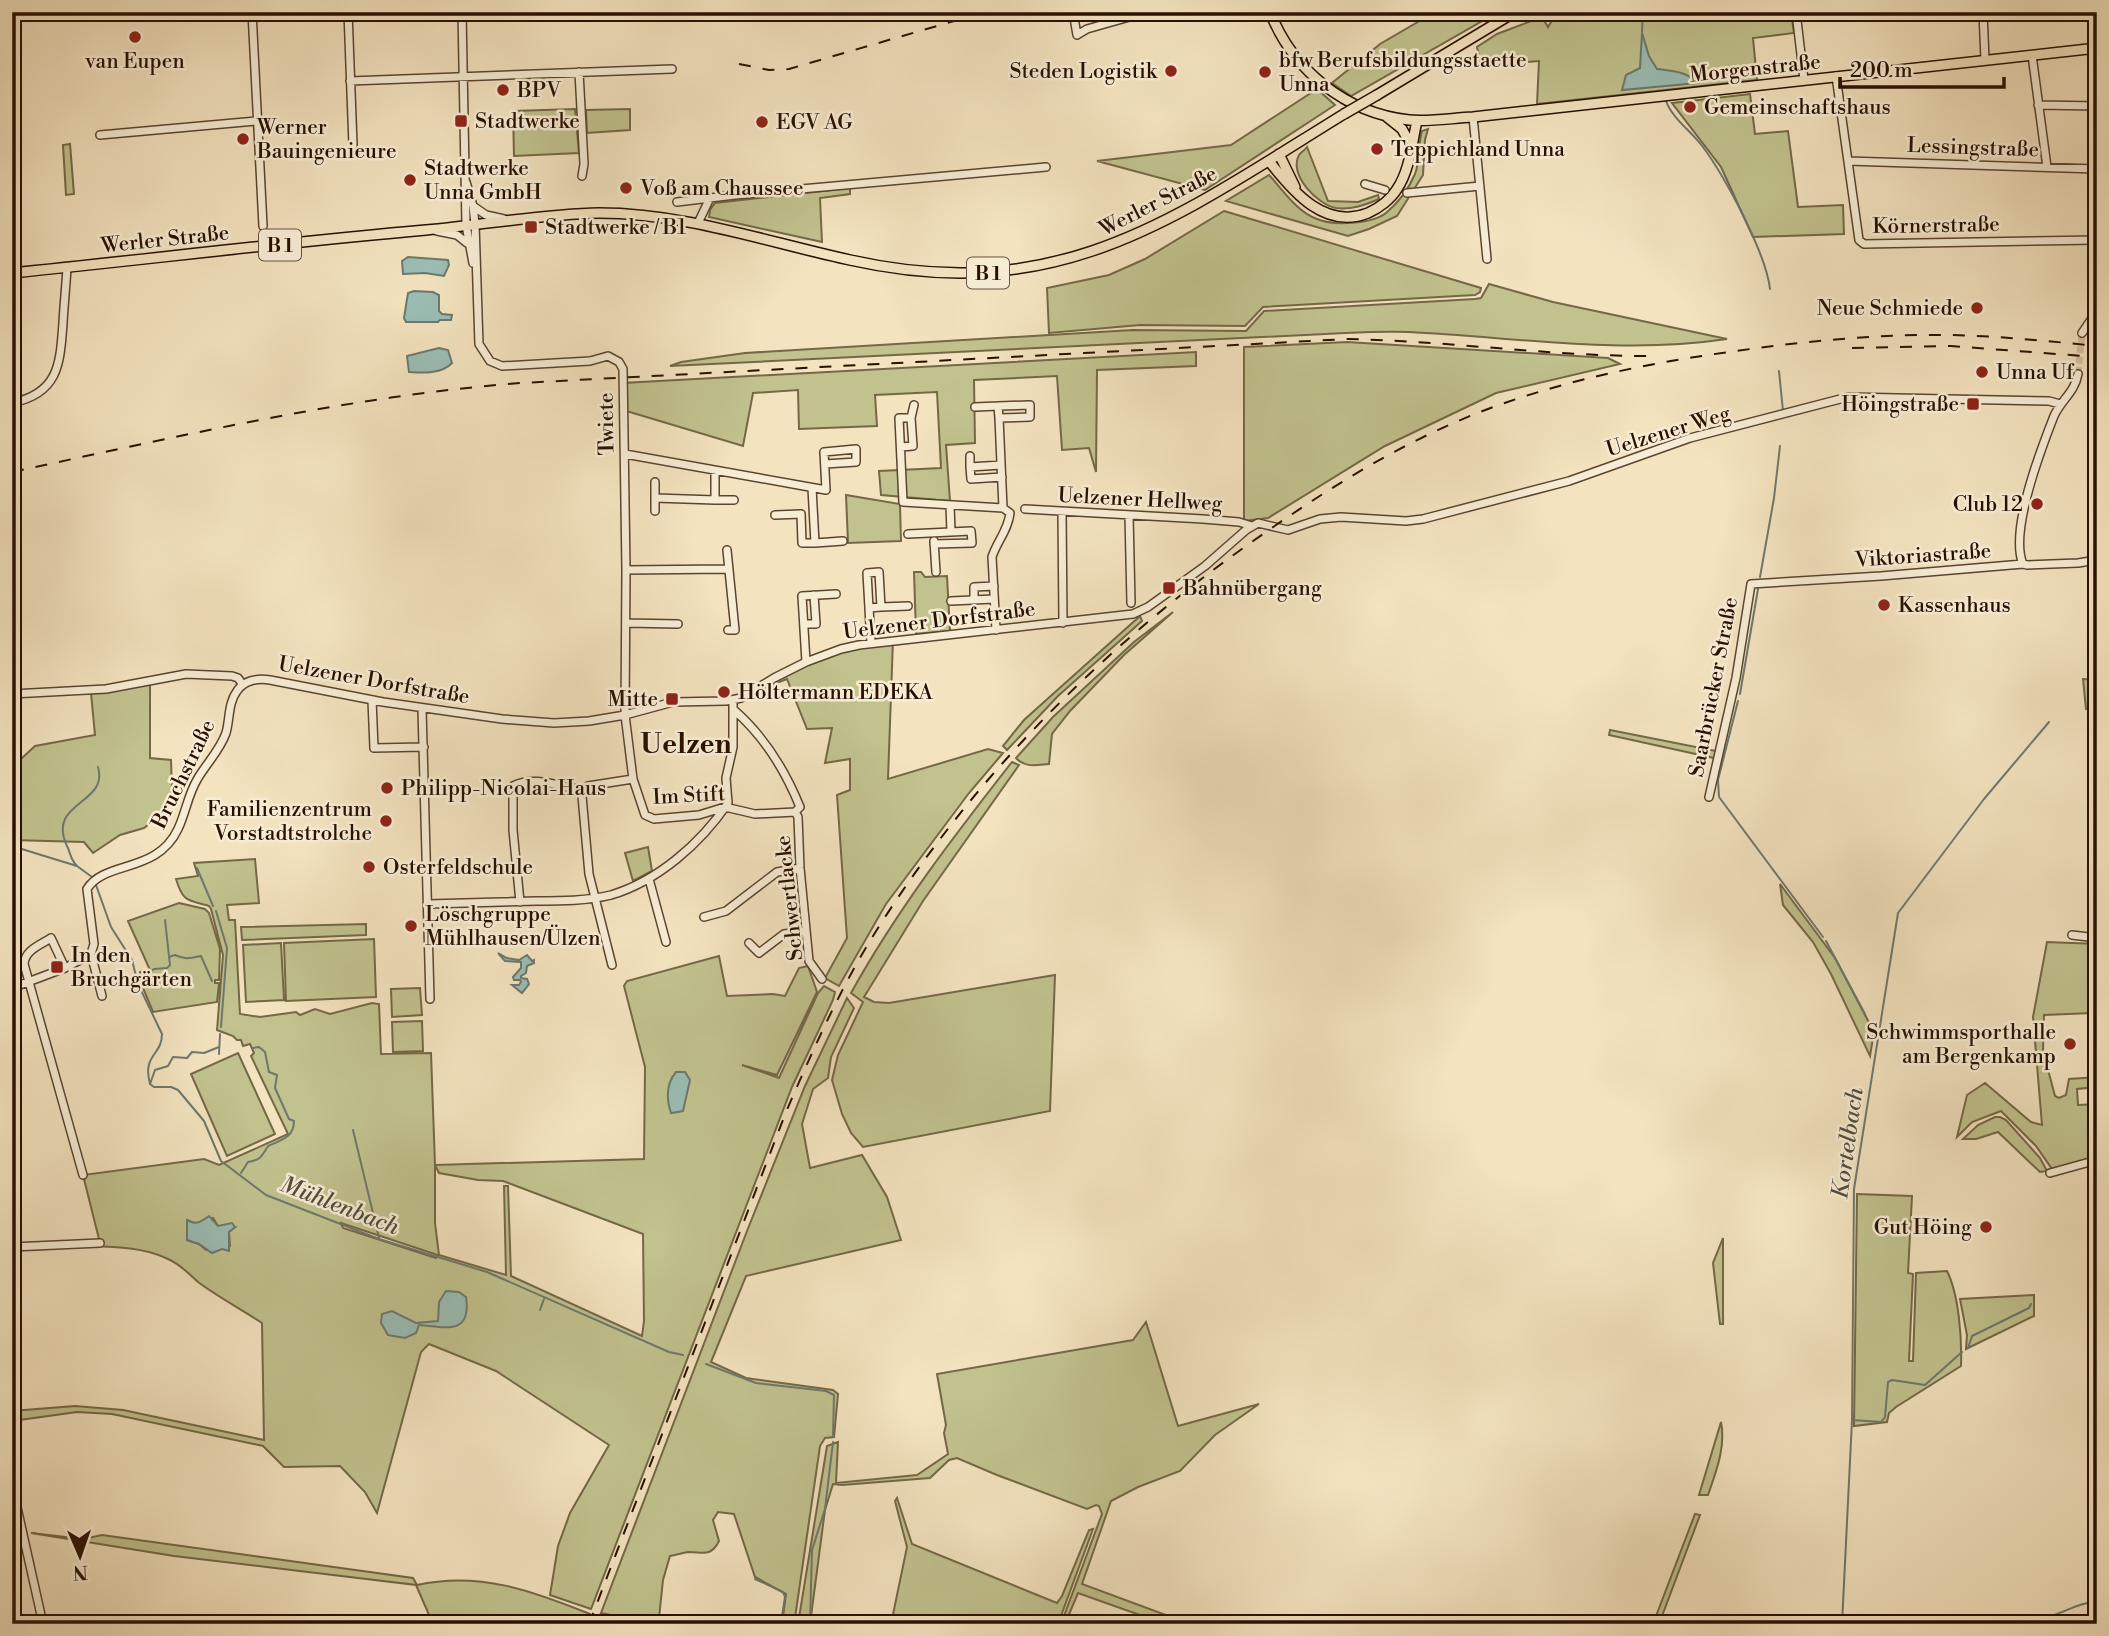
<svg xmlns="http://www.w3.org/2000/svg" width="2109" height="1636" font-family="'Libre Bodoni',serif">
<rect width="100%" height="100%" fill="#f3e3bf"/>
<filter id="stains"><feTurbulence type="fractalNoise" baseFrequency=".00286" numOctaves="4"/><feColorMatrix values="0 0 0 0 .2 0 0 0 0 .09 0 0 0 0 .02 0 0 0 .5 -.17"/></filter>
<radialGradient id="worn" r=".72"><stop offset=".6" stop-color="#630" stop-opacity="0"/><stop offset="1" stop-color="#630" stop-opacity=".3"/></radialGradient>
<path fill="#c1c28e" stroke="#746847" stroke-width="2" fill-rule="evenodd" d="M1435,12h63l-147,84 -19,-13 48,-39z
M1557,12h234l3,21 -41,5 4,42 -220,24 2,-43 -58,5 -4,-19 20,-13 45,-17 6,10z
M1317,89l18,16 -130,85 -108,-29 134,-16z
M1750,94l5,40 33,-3 10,76 45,-2 1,29 -91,3 -32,-70 -49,-64z
M575,109l4,44 -65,3 -1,-45z
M630,109v21l-43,3 -1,-23z
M1428,129l-3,11 -2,35 -26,41 -28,13 -21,7 -122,-35 43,-26c13,14 28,37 48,44 16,7 55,5 69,-6 12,-10 23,-25 29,-39 5,-13 3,-30 7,-43z
M70,144l4,50 -8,1 -3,-50z
M1307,147l21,54 30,1 20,-7 1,4c-14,6 -27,11 -43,9 -18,-3 -48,-33 -37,-53 2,-3 6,-5 8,-8z
M850,188v6l-30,4 2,44 -113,-25 1,-7 5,-7z
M1224,211l257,77 -1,4 -5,3 -212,12 -18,19 -105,-1 -91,8 -2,-45 62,-13 36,-16z
M1489,284l64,18 174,37c-106,16 -212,-2 -318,-7 -21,-1 -43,0 -64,1l-675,33 11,-4 64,-9 388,-23 113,1 18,-20 211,-12 6,-1z
M1347,342l261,16 12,6 -124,29 -111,53 -117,72 -24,3v-174z
M1196,352v14l-99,4 -1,102 -7,-24 -27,2 -5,-74 -83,4 1,63 -29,2 4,56 -69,-6 -2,-24 62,-3 -4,-76 -62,3 2,31 -78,3 -1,-39 -45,3 -10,53 -120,-36v-27z
M846,495l54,9 1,37 -53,2z
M914,572h7l4,5 22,-1 3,55 -34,3z
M1173,612l-49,43 -54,56 -18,23 -3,30c-13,1 -24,4 -33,-6l37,-41 81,-75z
M1140,616l2,5 -84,75 -51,54 -4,-4 21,-26z
M893,640l-5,139 100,-30 15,4 -34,40 -83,111 -47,82 -14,-8 22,-40 -10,-143 13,-5v-31l-25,4 7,-35 -25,1 -20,-50 -13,5v-6l49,-23z
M2083,679l14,1v30l-11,-1z
M150,684v74l21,2 1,31 -14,26 -14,11 -24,7 -27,18 -9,-11 -72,-2v-82h10l13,-12 60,-11 -4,-42z
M1610,730l106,21 -2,7 -105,-23z
M1012,762l7,3 -96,136 -59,96 10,5 15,1 166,-28 -5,136 -187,36 -12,-14 -9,-19 -10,-34 6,-25 25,-53 -12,-9c46,-83 103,-157 161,-231z
M648,847l4,24 -19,10 -8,-28z
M255,859l4,44 -32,2 2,15h6l5,94 20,3 36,-5 4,3 15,-6 15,5 42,-11 7,1 2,50 50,-1 4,112 209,-6 1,-92 -21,-81 3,-5 92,-25 8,40 46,-2 12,2 14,-28 9,-2 9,26 -40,83 -35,-10 37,13 39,-85 6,-7 11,6 -2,8 -41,87 -201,522 -41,-14 8,-49 12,-33 39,-68 -113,-74 -67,-27 -8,8 -44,161 -12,-21 -25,-26 -56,1 -21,-21 -151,-32 -35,-2 -65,9v-10l63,-5 48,4 141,30 -2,-117c-21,-14 -44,-26 -64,-41 -10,-9 -18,-18 -30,-23 -40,-20 -111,-11 -156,-8v-3l88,-5 -17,-68 121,-16 15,6 69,-31 -37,-78 3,-3 -4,-9 -7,2 -2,-6h-4l-4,-4 -16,-6 6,-75 -12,-46 -2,-3c-22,-6 -26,-4 -33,-27l22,-3 -4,-13zM435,1165l4,8 39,7 25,1 140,53 1,87 -2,15 -131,-60 -3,-90h-4l2,89 -67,-20 -4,-32zM213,1218l5,8 17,1 -6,5 1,14 -12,4h-12l-7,-6 -12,-4v-19l7,3zM341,1223l97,32 -2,3 -93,-30z
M1780,884l55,74 39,74 -4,24 -39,-82 -18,-32 -30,-37z
M179,903l26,6 4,4 11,36 -1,31h-4v3h4l-2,19 -64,10 -10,-24 -3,-16 10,-2 -22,-49z
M366,924v11l-124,5 -1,-13z
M374,939l2,58 -90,4 -2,-58z
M2047,942l50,2v77l-5,-8 -48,2 -1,36 12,45 4,2 7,-3 3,-16 28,-2v10l-20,2 1,16 19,-1v54l-45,11 -16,-23 -35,-35 -29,11 -15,15 10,-42 18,-12 46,39 11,3 -9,-108z
M281,943l3,57 -38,2 -3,-57z
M420,988l2,27 -30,2 -1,-28z
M847,998l7,10 -23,49 -3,21 -15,11 -11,35 8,44 52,-13 25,42 14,43 -155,36 -35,86 35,16 87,12 5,4 -4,43 -9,1 -5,8 -25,172 -5,6h-8l4,-30 -31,-17 -21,-63 -16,-2 -5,8 6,21c-8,16 -15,11 -31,11 -6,1 -12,3 -18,4l-7,24 -4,38h-34l-24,-5 146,-382 58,-145z
M422,1021l1,30 -30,1 -1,-30z
M238,1053l37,81 -48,22 -36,-82z
M1995,1117h5l6,3 34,38 7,13 -7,1 -42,-40 -22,7h-13l15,-14z
M1857,1194l55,2 -4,77 5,1 -4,87h4l3,-88 31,-2c12,24 15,68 14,95l-65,41 -7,6 -2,9 -33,4z
M1723,1238v86h-3l-7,-61z
M2034,1295v21l-68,33 1,-14 -7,-36z
M1146,1322l32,104 81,-22 -44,31 -35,36 -42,16 -27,14 -29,83 108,40h-25l-87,-31 -13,31h-4l41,-110 -3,-8 -3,-1 -9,4 -90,-34 -40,-17 -8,2 -19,18 -88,7 -9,-1 -8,26 -15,114h-12l29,-178 11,-4 -2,41 81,-8 31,-21 -4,-21 2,-8 -9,-51 196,-34z
M1721,1422c5,25 -5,50 -13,73h-9z
M897,1498l15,46 145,59 5,-7 27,-66 4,-1 -35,95h-167l16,-77 -12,-46z
M1695,1514l5,1 -41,109h-6z
M31,1533l52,6 19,-4 311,43 4,7c62,-14 116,6 173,29l-4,10h-153l-17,-39 -242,-29z"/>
<path fill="#9bbeb5" stroke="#6d786d" stroke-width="2" d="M1642,33l7,23 8,13c15,2 29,2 41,14l-76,7 4,-15 14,-7z
M408,257l40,3 1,5 -5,11 -19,-3 -22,1 -1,-13z
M414,291l19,1 6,3v16l3,3 10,1 -1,5h-11l-2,2h-32l-2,-4 4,-25z
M439,348l9,2 4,13c-10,11 -29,10 -43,9l-2,-16z
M498,953l9,5 12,2 8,-5 5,6 2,-1v3l-7,3 -1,7 -5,3v2l6,1 2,5 -7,9 -10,-8h7l2,-3 -1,-2h-6l-1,-3 8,-9v-6l-16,-1z
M676,1072h9l5,8 -7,31 -12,2c-5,-15 -5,-29 5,-41z
M209,1216l9,10 14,-3 3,4 -6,5v19l-7,-2 -10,4 -13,-9 -12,-4v-20c10,5 12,3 22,-4z
M446,1291l13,1 7,5c6,39 -21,30 -47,28l-3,8 -11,5 -17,-3 -7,-12 1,-9 10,-3 24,12 22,-2 1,-19z"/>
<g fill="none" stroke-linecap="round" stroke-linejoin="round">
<path stroke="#6d786d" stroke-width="2" d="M1642,32l1,-20
M1666,101c6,17 26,31 37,46 22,30 63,106 67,142
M1779,371l4,40
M1760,577l14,-79 6,-52
M1740,694l18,-105
M1738,701l-20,79 1,17 104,140
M12,846l65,20 15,11
M77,866c-7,-7 -6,-12 -10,-20 -21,-45 42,-41 31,-79
M197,868l16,38
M96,885l15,42 21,33 6,24 24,50c0,22 -20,20 -12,50l4,3h17l7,3 26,31 17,40 45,34 113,44 108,33 182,80 14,3
M216,911l11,37 -6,79
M1826,941l39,73
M169,957l6,-2c10,5 16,3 26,1l11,25
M138,981l16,-12 13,-1 3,-3 -5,-45
M219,1054l1,-20
M150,1084l5,-14 13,-4 5,-9 14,1 5,-6 12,1 15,-6
M353,1130l26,108
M241,1173l7,-11c13,-2 14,-6 20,-16 14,-6 26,-9 26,-25l-5,-2 -14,-31 2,-13 -8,-3 -4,-20 -6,-5 -6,1
M540,1310l4,-11
M1968,1348l4,-12 57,-28 2,-4
M706,1364l50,19 70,8 8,4 -1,42
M1852,1420l29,2 4,-5 3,-35 4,-2 33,5 37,-33
M755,1579l28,13 2,5 -4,26
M1992,1623c20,-1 42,-1 62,-8 15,-5 27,-13 43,-13
M810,1624l2,-74 13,-41 8,-67
M1842,1624l10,-204 2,-231 44,-276 86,-114 65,-77
M1983,1624l3,-1"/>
<path stroke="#d5c3a2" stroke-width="7" stroke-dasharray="7 3.5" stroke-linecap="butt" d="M2078,374l4,-41"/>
<g stroke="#5b4430" stroke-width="10">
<path id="minor" d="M252,12l11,214
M348,12l5,133
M462,12l4,213 7,38
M1073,12l4,23 10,-6 60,-17
M1796,12l8,68
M1906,12v3
M1983,12l2,48
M2032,55l15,112
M579,72l5,92 -2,12
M1836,76l23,164 5,4 233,-4
M350,81l322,-12
M2038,105l59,1
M1473,117l14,142
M100,135l157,-14
M1848,161l249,8
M466,182l7,24 2,18 4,120 11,17 12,5 88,-5 18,-5 11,6 4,7 3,201 -1,145 8,64 12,36 9,4 45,-4 26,-8 30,7 40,-2
M1365,184l20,6
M1407,193l73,-7
M677,202l58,-7 311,-28
M473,206l13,9 18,4
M698,223l12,-25
M437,231l20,4 10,8
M2082,333l15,-22
M12,403c47,-10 48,-39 51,-80 1,-19 3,-37 4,-56
M975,407l23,-1
M911,418l3,-13
M999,418l-1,-12 32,-1v12l-31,1 4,90
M901,447l12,-1 -2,-28h-12l4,84 100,6
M625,454l201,36 -2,-38 32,-3v13l-31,2
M970,456v11
M1001,465l-31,2 1,12 31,-2
M655,482v16l60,2v-30
M812,488l3,55 28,-2
M655,498v13
M715,500h19
M1025,509l178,10 36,3 13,4
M1062,512l1,111
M775,515l26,-1 1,29h13
M1129,515l2,88
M908,534l43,-2 -1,-27
M934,541l2,31
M934,544l38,-1 -1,-12 -20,1
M727,550l8,80h-7
M2023,564c-14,-33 18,-115 31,-148 7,-16 21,-24 24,-42
M626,570l102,-1
M974,600v-13l20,-1
M951,601l43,-2
M881,607l27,-1
M869,608l12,-1 -2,-35 -12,1 4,70
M626,623l52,1
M804,624h12l-2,-29
M996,630l-4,-73c5,-16 16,-26 18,-44l-7,-5
M806,662l-4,-66 34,-2
M12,694l94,-5 80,-15 46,2 6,2 5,7
M372,700l2,48 50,-1
M422,709l8,290
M734,710c31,27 51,60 66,97l-5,5
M1709,797l27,-119 15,-94 130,-8 142,-12 4,1 51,-2 19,-3
M795,812l3,5 2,51 9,93 13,18
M649,879l17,63
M520,902l-7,-72v-44c20,-11 48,1 70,4
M428,904c36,-1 72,-2 108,-3 25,0 51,0 75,-6 47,-14 90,-52 117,-92l-2,-25 7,-31v-47
M704,917l22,-6 51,-39 23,-4
M2072,935l25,3
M749,943l10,10 25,-19 22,-3
M91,954l11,42
M612,965l-23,-91 -7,-78 1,-6 5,-4 45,-7
M65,968l-14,-30c-11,7 -26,12 -27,26l59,211
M12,988l53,-20 26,-14 3,-10 -7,-55c18,-29 70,-15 91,-60 8,-17 10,-35 20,-51 9,-15 22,-28 28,-45 4,-14 2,-30 11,-42 7,-11 21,-13 33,-11l113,22 119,17 52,4 35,-2 36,-6 48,-13 53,-1 15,-3 33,-20 32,-16 35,-13 18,-4 274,-31 15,-7 57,-41 41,-36 12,-7 30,7 32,-11 21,-2 65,4 17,-2 146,-38 121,-43 158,-41 201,4 11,3
M2050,1173l47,-13
M12,1247l88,-4
M12,1485l31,139"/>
</g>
<g stroke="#280f00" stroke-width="12">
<path id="major" d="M1270,12c23,59 76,101 139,108 21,2 43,-2 64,-3l624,-69
M1377,95l138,-83
M1387,117l15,12 5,9
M1279,154l16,33
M1269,161c24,31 56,69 99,52 11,-5 23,-14 29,-24 13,-19 15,-47 20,-68
M12,273c138,-14 276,-31 414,-43 58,-5 115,-16 173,-17 86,0 168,29 251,47 210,47 325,-42 494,-146"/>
</g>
<use href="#minor" stroke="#f7edd5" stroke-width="7"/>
<use href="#major" stroke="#f3e3bf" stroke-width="9"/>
<path stroke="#280f00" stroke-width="2" stroke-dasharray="12 12" stroke-linecap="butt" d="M739,64l30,6 20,-1 196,-57
M1852,348l99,-2 146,11
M12,472c169,-36 337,-76 509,-89l827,-44c104,2 206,18 310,17
M589,1624l197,-512c27,-62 55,-126 92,-184 96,-151 222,-278 368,-382 79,-56 159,-107 250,-140 78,-28 159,-44 240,-55 71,-10 142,-17 213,-16 49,1 99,6 148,11"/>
<g stroke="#280f00" stroke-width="12" stroke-linecap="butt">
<path id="major-bridge" d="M1344,114l33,-19"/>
</g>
<use href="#major-bridge" stroke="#f3e3bf" stroke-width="9"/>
</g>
<g fill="#8f2418" stroke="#f7edd5" stroke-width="2.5">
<circle cx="135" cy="37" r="7"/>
<circle cx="1171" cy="71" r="7"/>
<circle cx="1265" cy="72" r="7"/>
<circle cx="503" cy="90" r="7"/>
<circle cx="1690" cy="107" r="7"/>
<rect x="454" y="114" width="14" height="14" rx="3.5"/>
<circle cx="762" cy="122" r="7"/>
<circle cx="243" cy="139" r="7"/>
<circle cx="1377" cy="149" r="7"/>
<circle cx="410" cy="180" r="7"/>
<circle cx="626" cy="188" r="7"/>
<rect x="524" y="220" width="14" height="14" rx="3.5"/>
<circle cx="1977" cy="308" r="7"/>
<circle cx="1982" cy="372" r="7"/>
<rect x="1966" y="397" width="14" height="14" rx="3.5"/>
<circle cx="2037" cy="504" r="7"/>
<rect x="1162" y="581" width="14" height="14" rx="3.5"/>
<circle cx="1884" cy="605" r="7"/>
<circle cx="724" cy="692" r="7"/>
<rect x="665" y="692" width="14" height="14" rx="3.5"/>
<circle cx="387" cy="788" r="7"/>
<circle cx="386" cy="821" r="7"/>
<circle cx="369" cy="867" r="7"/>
<circle cx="411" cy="926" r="7"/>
<rect x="50" y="960" width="14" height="14" rx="3.5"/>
<circle cx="2070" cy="1044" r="7"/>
<circle cx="1986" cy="1227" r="7"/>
</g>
<g text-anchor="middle" stroke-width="5" stroke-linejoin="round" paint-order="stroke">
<g fill="#f7edd5" stroke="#665240" stroke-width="2">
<rect x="259" y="229.5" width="42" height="31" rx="5"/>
<rect x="967" y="257.5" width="42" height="31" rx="5"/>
</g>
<g font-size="19" font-weight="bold" fill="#280f00">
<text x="280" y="252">B 1</text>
<text x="988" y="280">B 1</text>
</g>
<g font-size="21" fill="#280f00" stroke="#f7edd5" text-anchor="start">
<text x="1279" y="67">bfw Berufsbildungsstaette<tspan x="1279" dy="24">Unna</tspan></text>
<text x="135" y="68" text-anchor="middle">van Eupen</text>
<text x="1157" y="78" text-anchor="end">Steden Logistik</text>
<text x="517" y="97">BPV</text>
<text x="1704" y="114">Gemeinschaftshaus</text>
<text x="475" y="128">Stadtwerke</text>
<text x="776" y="129">EGV AG</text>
<text x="257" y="134">Werner<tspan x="257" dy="24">Bauingenieure</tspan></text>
<text x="1391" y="156">Teppichland Unna</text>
<text x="424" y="175">Stadtwerke<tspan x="424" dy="24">Unna GmbH</tspan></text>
<text x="640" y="195">Voß am Chaussee</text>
<text x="545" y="234">Stadtwerke / B1</text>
<text x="1963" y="315" text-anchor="end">Neue Schmiede</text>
<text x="1996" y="379">Unna Uf</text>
<text x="1959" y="411" text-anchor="end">Höingstraße</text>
<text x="2023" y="511" text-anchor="end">Club 12</text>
<text x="1183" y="595">Bahnübergang</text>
<text x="1898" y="612">Kassenhaus</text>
<text x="738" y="699">Höltermann EDEKA</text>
<text x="658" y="706" text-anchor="end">Mitte</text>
<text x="401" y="795">Philipp-Nicolai-Haus</text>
<text x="372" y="816" text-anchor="end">Familienzentrum<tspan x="372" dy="24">Vorstadtstrolche</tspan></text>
<text x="383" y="874">Osterfeldschule</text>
<text x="425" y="921">Löschgruppe<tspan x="425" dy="24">Mühlhausen/Ülzen</tspan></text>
<text x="71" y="962">In den<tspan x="71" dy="24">Bruchgärten</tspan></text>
<text x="2056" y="1039" text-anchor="end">Schwimmsporthalle<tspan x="2056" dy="24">am Bergenkamp</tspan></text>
<text x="1972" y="1234" text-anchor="end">Gut Höing</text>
</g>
<g font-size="21" fill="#280f00" stroke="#f7edd5">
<text transform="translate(1755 68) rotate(-6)" y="7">Morgenstraße</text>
<text transform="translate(1973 147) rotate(2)" y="7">Lessingstraße</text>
<text transform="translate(1158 201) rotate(-27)" y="7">Werler Straße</text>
<text transform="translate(1936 225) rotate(-1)" y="7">Körnerstraße</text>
<text transform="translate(165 239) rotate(-6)" y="7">Werler Straße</text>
<text transform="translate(606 424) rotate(-91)" y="7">Twiete</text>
<text transform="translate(1668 431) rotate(-17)" y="7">Uelzener Weg</text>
<text transform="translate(1140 499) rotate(3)" y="7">Uelzener Hellweg</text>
<text transform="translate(1923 555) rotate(-4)" y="7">Viktoriastraße</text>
<text transform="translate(939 620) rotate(-7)" y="7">Uelzener Dorfstraße</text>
<text transform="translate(374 680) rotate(10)" y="7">Uelzener Dorfstraße</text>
<text transform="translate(1713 687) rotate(-79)" y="7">Saarbrücker Straße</text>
<text transform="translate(183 774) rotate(-64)" y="7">Bruchstraße</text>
<text transform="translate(689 795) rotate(-3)" y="7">Im Stift</text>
<text transform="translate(789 898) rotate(-96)" y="7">Schwertlacke</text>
</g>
<g font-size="23" font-style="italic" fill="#504c3f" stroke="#f7edd5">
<text transform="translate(1847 1143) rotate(-82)" y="8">Kortelbach</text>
<text transform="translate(340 1205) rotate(21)" y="8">Mühlenbach</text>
</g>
<g font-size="28" font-weight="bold" fill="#280f00" stroke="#f7edd5">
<text x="686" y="753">Uelzen</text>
</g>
</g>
<rect width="2109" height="1636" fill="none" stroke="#f3e3bf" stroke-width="42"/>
<rect x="14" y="14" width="2081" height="1608" fill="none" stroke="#280f00" stroke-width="3.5"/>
<rect x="21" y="21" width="2067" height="1594" fill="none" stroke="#280f00" stroke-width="2"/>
<g transform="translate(80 1556) rotate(178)" stroke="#f7edd5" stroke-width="5" paint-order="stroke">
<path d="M0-5L12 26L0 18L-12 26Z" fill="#280f00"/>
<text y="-10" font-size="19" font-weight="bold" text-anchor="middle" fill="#280f00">N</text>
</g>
<path d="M1840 77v10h164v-10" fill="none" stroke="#280f00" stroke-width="3.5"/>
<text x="1850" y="77" font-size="21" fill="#280f00" stroke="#f7edd5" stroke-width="5" paint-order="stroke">200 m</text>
<rect width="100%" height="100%" filter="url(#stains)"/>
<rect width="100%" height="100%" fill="url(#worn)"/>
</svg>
